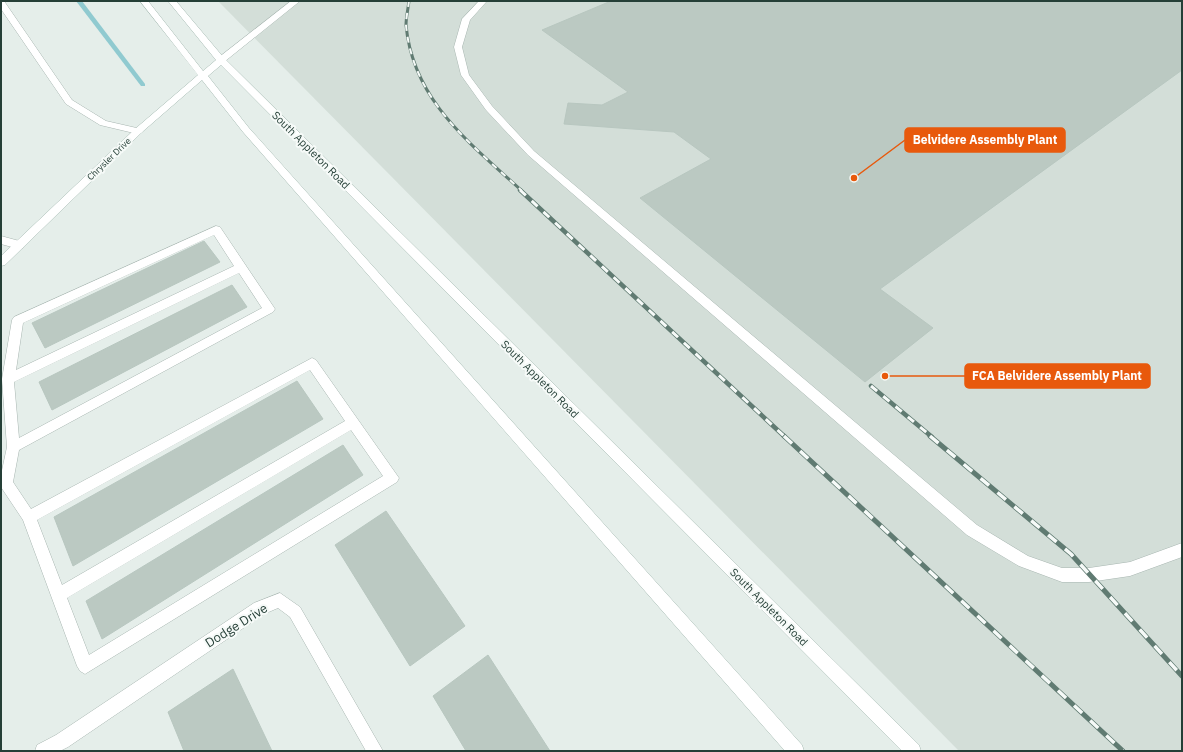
<svg xmlns="http://www.w3.org/2000/svg" width="1183" height="752" font-family="'IBM Plex Sans',sans-serif">
<rect width="100%" height="100%" fill="#e5eeea"/>
<path fill="#d3ded8" d="M218,1h964v750h-223z"/>
<g fill="none" stroke-linecap="round" stroke-linejoin="round">
<path fill="#90cad0" fill-rule="evenodd" d="M76,1h6l63,83v2h-4z"/>
</g>
<path fill="#bbc9c2" stroke="#b8c7c0" d="M611,1h571v69l-302,219 53,39 -68,54 -225,-184 71,-39 -37,-27 -110,-8 4,-21 34,2 26,-13 -86,-62z
M204,241l16,21 -175,86 -13,-25z
M232,285l15,22 -195,103 -13,-28z
M297,381l26,38 -250,147 -19,-49z
M343,445l20,30 -261,164 -16,-38z
M386,511l79,115 -55,40 -75,-121z
M488,655l62,96h-84l-33,-55z
M233,669l39,82h-88l-16,-39z"/>
<g fill="none" stroke-linecap="round" stroke-linejoin="round">
<g stroke="#a8b6b1" stroke-width="1">
<path id="lane" d="M1,1h3l68,99 34,21 35,8 2,2 -2,2 -3,1 -38,-9 -34,-21 -65,-95z
M479,1h8l-17,19 -8,27 7,28 23,31 42,45 443,374 51,31 34,12h27l41,-6 52,-19v14l-52,19 -41,6h-27l-43,-16 -52,-31 -439,-380 -42,-45 -25,-35 -7,-28 8,-28z
M216,226l4,1 53,79 2,3 -2,3 -254,138 -6,32 18,27 281,-151 4,2 83,118 -2,4 -312,192 -5,-3 -3,-5 -54,-146 -22,-33v-12l6,-28 -5,-68 10,-59 2,-3zM214,235l20,31 -218,104 7,-47zM239,273l23,35 -243,130 -5,-56zM310,370l35,51 -283,164 -25,-65zM351,430l32,46 -294,179 -22,-57z
M1,236l22,6 1,3 -1,3 -4,1 -18,-5z"/>
</g>
<g stroke="#a8b6b1" stroke-width="1">
<path id="street" d="M291,1h9l-76,61h-6l-1,-2 1,-2z
M280,593l20,14 83,144h-17l-76,-134 -12,-9 -14,6 -196,133 -8,4h-25l2,-6 19,-10 198,-132z"/>
</g>
<g stroke="#a4b9b1" stroke-width="1">
<path id="secondary" d="M140,1h8l55,70 13,-11 -48,-59h8l48,57 695,687 2,6h-19l-681,-686 -13,11 41,52 553,617 2,6h-19l-542,-619 -41,-52 -61,53 -136,132 -4,1v-10l134,-127 63,-54z"/>
</g>
<use href="#lane" fill="#fff" fill-rule="evenodd"/>
<use href="#street" fill="#fff" fill-rule="evenodd"/>
<use href="#secondary" fill="#fff" fill-rule="evenodd"/>
<g stroke="#607b72" stroke-width="3">
<path id="rail-far2" d="M409,1c-1,8 -3,17 -3,24 7,76 64,118 116,166"/>
</g>
<g stroke="#607b72" stroke-width="4.5">
<path id="rail-far1" d="M520,190l265,247
M871,386l61,51"/>
</g>
<g stroke="#607b72" stroke-width="5">
<path id="rail" d="M784,436l339,315
M930,436l141,118 111,122"/>
</g>
<use href="#rail-far2" stroke="#f6faf8" stroke-width="2" stroke-dasharray="6" stroke-linecap="butt"/>
<use href="#rail-far1" stroke="#f6faf8" stroke-width="3" stroke-dasharray="8" stroke-linecap="butt"/>
<use href="#rail" stroke="#f6faf8" stroke-width="3.5" stroke-dasharray="11" stroke-linecap="butt"/>
</g>
<g text-anchor="middle" stroke-width="4" stroke-linejoin="round" paint-order="stroke">
<g font-size="9" fill="#253f37" stroke="#f6faf8">
<text transform="translate(109 159) rotate(-44)" y="3">Chrysler Drive</text>
</g>
<g font-size="11" fill="#253f37" stroke="#f6faf8">
<text transform="translate(311 150) rotate(45)" y="4">South Appleton Road</text>
<text transform="translate(540 379) rotate(45)" y="4">South Appleton Road</text>
<text transform="translate(769 607) rotate(45)" y="4">South Appleton Road</text>
</g>
<g font-size="13" fill="#253f37" stroke="#f6faf8">
<text transform="translate(236 625) rotate(-32)" y="5">Dodge Drive</text>
</g>
</g>
<path fill="none" stroke="#e8590c" stroke-width="1.5" d="M854 178L905 140M885 376L965 376"/>
<g fill="#e8590c" stroke="#f6faf8" stroke-width="1.5">
<circle cx="854" cy="178" r="4"/>
<circle cx="885" cy="376" r="4"/>
</g>
<g fill="#e8590c" stroke="#e8590c" stroke-width="1.5">
<rect x="905" y="128" width="160" height="24" rx="4"/>
<rect x="965" y="364" width="185" height="24" rx="4"/>
</g>
<g font-size="12" text-anchor="middle" font-weight="bold" fill="#fff">
<text x="985" y="144">Belvidere Assembly Plant</text>
<text x="1057" y="380">FCA Belvidere Assembly Plant</text>
</g>
<rect width="1183" height="752" fill="none" stroke="#253f37" stroke-width="4"/>
</svg>
